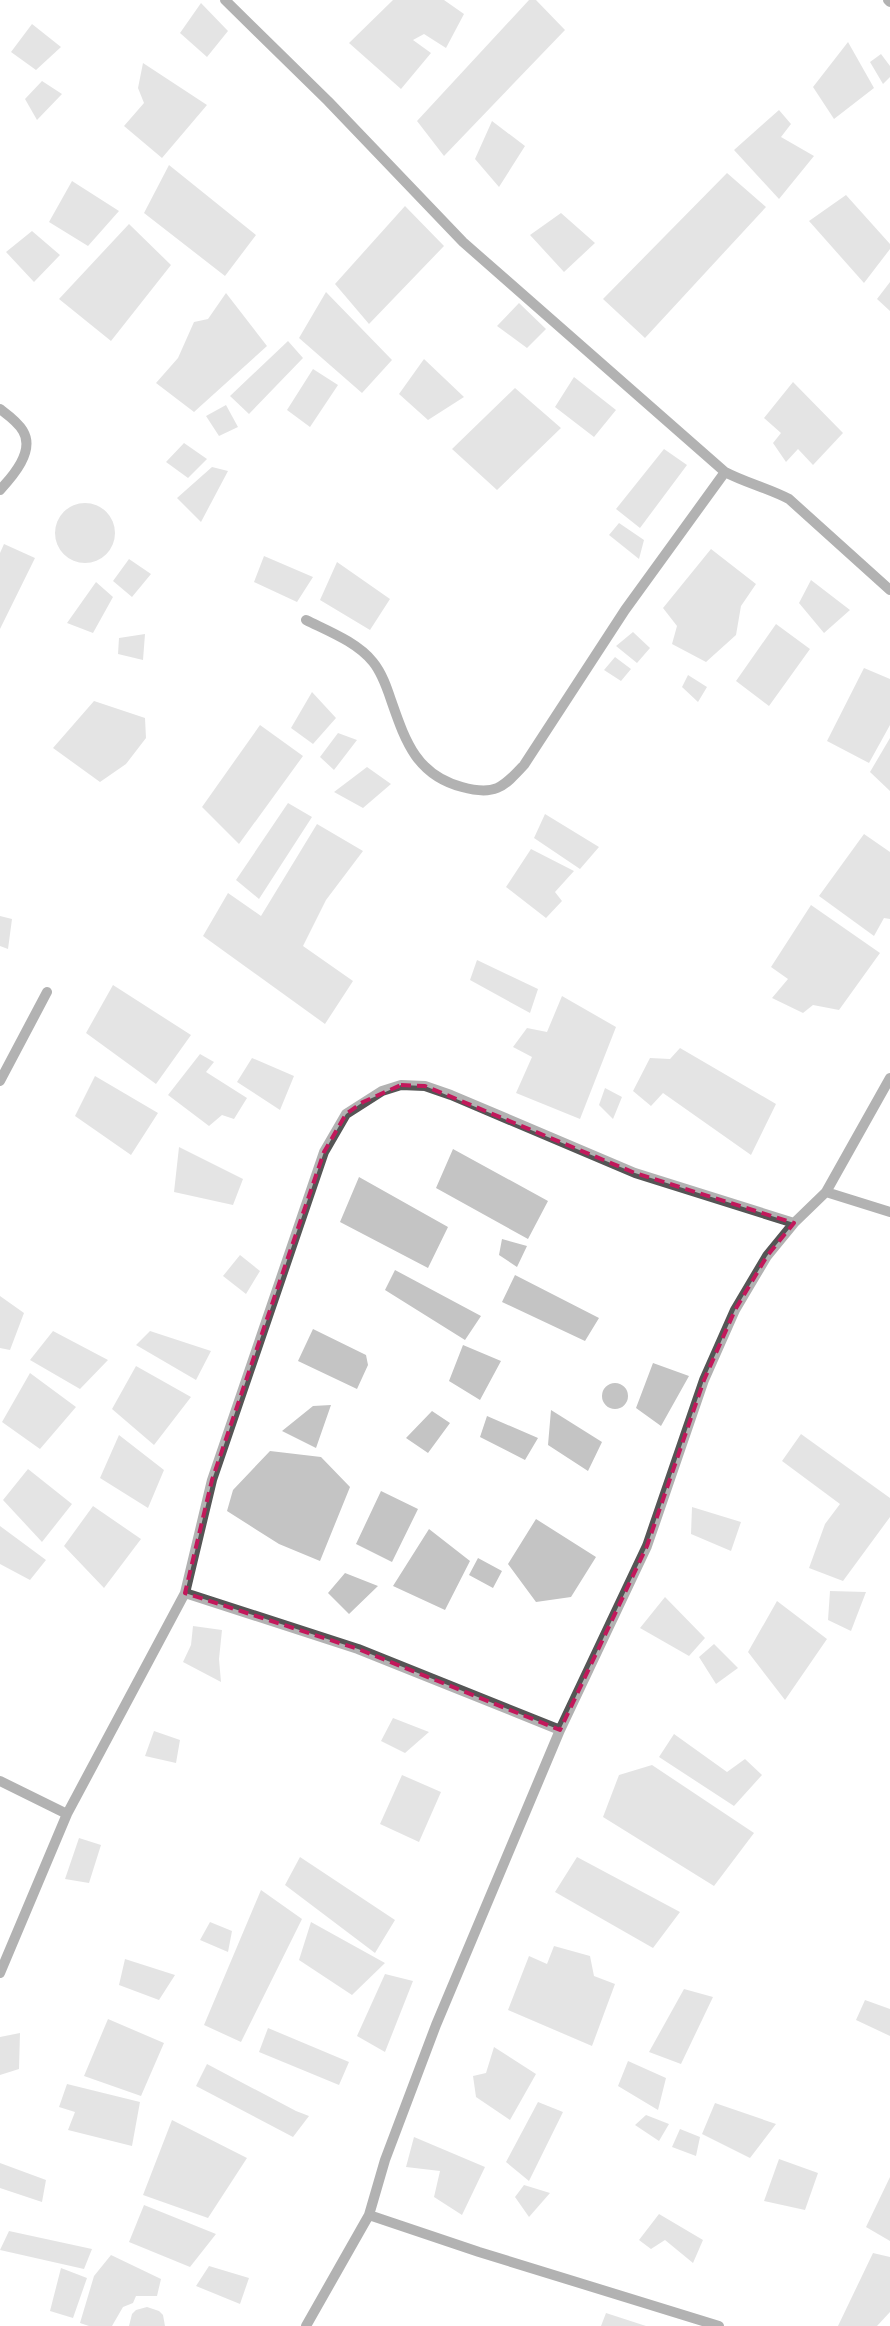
<svg xmlns="http://www.w3.org/2000/svg" width="890" height="2326" font-family="'Source Sans 3',sans-serif">
<rect width="100%" height="100%" fill="#fff"/>
<path fill="#c4c4c4" d="M393,0h51l20,14 -18,34 -22,-14 -11,6 18,13 -30,36 -52,-46z
M529,0h7l29,30 -121,126 -27,-35z
M201,3l27,28 -21,26 -27,-24z
M32,24l29,23 -25,23 -25,-18z
M848,42l26,46 -40,31 -21,-32z
M881,54l9,12v11l-7,7 -13,-22z
M143,63l64,42 -45,53 -38,-32 20,-23 -6,-15z
M42,81l20,13 -25,26 -12,-21z
M779,110l12,14 -10,13 33,19 -35,43 -45,-49z
M492,121l33,25 -26,41 -24,-28z
M169,165l87,70 -31,41 -81,-63z
M727,173l39,34 -121,131 -42,-39z
M72,181l47,30 -31,35 -39,-24z
M846,195l44,49v5l-26,34 -55,-62z
M405,206l39,40 -75,78 -34,-40z
M561,213l34,30 -31,29 -34,-37z
M129,224l42,41 -60,76 -52,-42z
M32,231l28,24 -26,27 -28,-30z
M890,282v29l-13,-12z
M326,292l66,68 -30,33 -63,-55z
M226,293l41,53 -73,66 -38,-29 22,-25 16,-36 14,-3z
M519,303l27,26 -19,19 -30,-22z
M288,341l15,17 -54,56 -19,-18z
M424,359l40,38 -36,23 -29,-26z
M313,369l25,16 -28,42 -23,-17z
M574,377l42,33 -22,27 -39,-30z
M793,382l50,51 -30,32 -15,-16 -12,13 -13,-19 8,-10 -17,-15z
M515,388l46,40 -64,62 -45,-41z
M226,405l12,22 -19,9 -13,-20z
M184,443l23,16 -19,19 -22,-16z
M664,449l23,16 -47,63 -24,-19z
M212,467l16,4 -27,51 -24,-24z
M55 533a30 30 0 1 1 60 0a30 30 0 1 1-60 0Z
M619,523l25,17 -5,19 -30,-24z
M4,544l31,14 -35,71v-76z
M711,549l45,35 -15,22 -5,29 -30,27 -34,-18 5,-18 -14,-18z
M264,556l49,21 -16,25 -43,-20z
M129,559l22,15 -19,23 -19,-16z
M337,562l53,37 -20,31 -50,-30z
M811,580l39,30 -26,23 -25,-30z
M96,582l17,15 -20,36 -26,-10z
M776,624l34,25 -41,57 -33,-25z
M633,632l17,16 -13,15 -21,-17z
M145,634l-2,26 -25,-6 1,-16z
M615,657l16,12 -10,12 -17,-11z
M864,668l26,11v46l-21,38 -42,-22z
M688,675l19,12 -9,15 -16,-15z
M312,692l24,26 -23,26 -22,-16z
M94,701l51,17 1,20 -20,26 -26,18 -47,-34z
M260,725l43,31 -64,88 -37,-37z
M338,733l19,7 -23,30 -14,-13z
M890,738v53l-20,-19z
M367,767l24,17 -28,24 -29,-16z
M288,803l24,14 -53,82 -23,-19z
M545,814l54,33 -19,22 -46,-31z
M317,824l46,27 -37,49 -23,46 50,35 -28,43 -122,-88 25,-43 33,23z
M864,834l26,18v67l-6,-1 -10,18 -55,-40z
M531,849l43,22 -19,21 7,9 -16,17 -40,-31z
M811,905l69,48 -41,57 -26,-5 -10,8 -31,-15 16,-19 -17,-12z
M0,916l12,3 -4,30 -8,-3z
M477,960l61,29 -8,24 -60,-33z
M113,985l78,50 -35,49 -70,-51z
M562,996l54,31 -36,92 -64,-26 16,-36 -19,-10 14,-19 20,4z
M680,1048l96,56 -25,51 -88,-62 -12,13 -18,-15 17,-33 20,1z
M200,1054l14,8 -8,10 41,26 -13,21 -12,-4 -13,11 -41,-31z
M252,1058l42,18 -14,34 -43,-28z
M95,1076l63,37 -27,42 -56,-39z
M605,1088l17,9 -9,22 -14,-14z
M179,1147l64,32 -10,26 -59,-13z
M453,1149l95,52 -20,38 -92,-51z
M359,1177l89,50 -20,41 -88,-46z
M502,1239l25,7 -10,21 -18,-12z
M240,1255l20,16 -14,23 -23,-18z
M395,1270l86,46 -16,24 -80,-50z
M515,1275l84,43 -14,23 -83,-39z
M0,1296l24,17 -14,37 -10,-2z
M313,1329l53,26 2,10 -11,24 -59,-28z
M53,1331l55,29 -28,29 -50,-29z
M150,1331l61,20 -15,29 -60,-35z
M463,1345l38,16 -21,39 -31,-19z
M653,1363l36,13 -28,50 -25,-18z
M136,1366l55,31 -37,48 -42,-36z
M30,1373l46,34 -36,42 -38,-27z
M602 1396a13 13 0 1 1 26 0a13 13 0 1 1-26 0Z
M331,1405l-15,43 -34,-17 31,-25z
M551,1410l51,32 -14,29 -40,-26z
M432,1411l18,12 -22,30 -22,-15z
M487,1416l51,22 -13,22 -45,-23z
M801,1434l89,64v19l-47,64 -34,-13 16,-44 15,-20 -58,-43z
M119,1435l45,35 -16,38 -48,-30z
M270,1451l51,6 29,30 -30,74 -41,-17 -52,-33 6,-21z
M28,1469l44,35 -30,38 -39,-42z
M381,1491l37,18 -26,53 -36,-18z
M93,1506l48,33 -37,49 -40,-42z
M692,1507l49,15 -10,29 -40,-17z
M536,1519l60,38 -25,40 -35,5 -28,-38z
M0,1526l46,34 -16,20 -30,-16z
M429,1529l41,32 -25,49 -52,-24z
M478,1558l24,13 -9,17 -24,-13z
M345,1573l33,13 -29,28 -21,-21z
M830,1591l36,1 -15,39 -23,-11z
M665,1597l40,41 -16,18 -49,-28z
M777,1601l50,38 -42,61 -37,-48z
M193,1626l29,4 -3,29 2,23 -38,-20 8,-17z
M714,1644l24,24 -22,16 -17,-27z
M393,1718l36,14 -24,21 -24,-12z
M154,1731l26,9 -4,23 -31,-7z
M674,1734l53,38 18,-13 17,16 -28,31 -75,-49z
M652,1765l102,68 -40,53 -111,-69 16,-42z
M402,1775l39,17 -22,50 -39,-18z
M79,1838l22,7 -12,38 -24,-4z
M300,1857l95,63 -20,33 -90,-68z
M577,1857l103,55 -27,36 -98,-56z
M261,1890l41,29 -61,123 -37,-17z
M210,1922l22,9 -4,21 -28,-12z
M311,1922l74,41 -33,32 -53,-35z
M554,1946l36,10 4,20 21,8 -23,62 -84,-36 21,-54 18,8z
M125,1959l50,16 -16,25 -40,-15z
M385,1974l28,7 -28,71 -28,-16z
M684,1989l29,8 -32,67 -32,-12z
M865,2000l25,9v27l-34,-16z
M108,2019l56,24 -23,53 -57,-20z
M268,2028l81,34 -10,23 -80,-33z
M20,2033l-1,36 -19,6v-38z
M494,2047l42,27 -26,46 -34,-23 -3,-21 13,-3z
M628,2061l38,17 -8,32 -40,-24z
M207,2064l89,47 13,5 -16,21 -97,-51z
M67,2084l73,18 -8,44 -64,-16 7,-18 -16,-5z
M538,2102l25,10 -34,69 -23,-19z
M715,2103l61,21 -26,34 -48,-24z
M646,2115l23,9 -10,17 -24,-16z
M172,2120l75,38 -39,60 -65,-23z
M680,2129l20,8 -4,19 -24,-9z
M414,2137l71,30 -23,48 -28,-18 6,-26 -34,-4z
M779,2159l39,14 -13,37 -41,-9z
M0,2163l46,17 -4,22 -42,-14z
M890,2177v64l-24,-14z
M524,2185l26,8 -21,24 -14,-20z
M144,2205l72,29 -26,33 -61,-25z
M659,2214l44,26 -10,23 -28,-23 -14,9 -12,-9z
M9,2231l83,18 -8,20 -84,-19z
M873,2253l17,4v55l-13,14h-39z
M111,2255l50,24 -4,17h-21l-3,7 -10,4 -11,19h-23l-9,-3 14,-47z
M209,2266l40,12 -9,26 -44,-18z
M61,2268l26,10 -14,40 -23,-7z
M147,2307l12,4 4,4 2,11h-36l3,-12 4,-4z
M606,2313l40,13h-45z"/>
<g fill="none" stroke-linecap="round" stroke-linejoin="round">
<path stroke="#555" stroke-width="10" d="M225,0l103,101 135,141 262,230c21,11 43,16 64,27l101,91
M888,0l2,2
M0,409c8,6 18,13 23,22 12,20 -10,45 -23,59
M306,620c22,11 51,22 67,42 9,11 14,26 18,38 14,40 25,75 71,87 32,9 41,1 62,-22l101,-155 100,-138
M0,1081l47,-89
M826,1192l64,-114
M185,1593l173,56 202,81
M0,1781l67,33
M0,1973l67,-159 118,-221 27,-113 112,-328 22,-38 36,-23 19,-6 24,1 26,9 184,78 159,50
M369,2215l16,-55 51,-135 124,-295 87,-184 57,-166 31,-70 32,-54 27,-33 32,-31 64,20
M306,2326l63,-111 110,37 240,74"/>
</g>
<path d="M0 0H890V2326H0ZM401,1085l24,1 210,87 159,50 -27,33 -32,54 -31,70 -57,166 -87,184 -202,-81 -173,-56 27,-113 112,-328 22,-38 17,-12z" fill="#fff" fill-opacity=".55" fill-rule="evenodd"/>
<path fill="none" stroke="#c2185b" stroke-width="4" stroke-dasharray="10 6" stroke-linejoin="round" d="M401,1085l24,1 210,87 159,50 -27,33 -32,54 -31,70 -57,166 -87,184 -202,-81 -173,-56 27,-113 112,-328 22,-38 17,-12z"/>
</svg>
